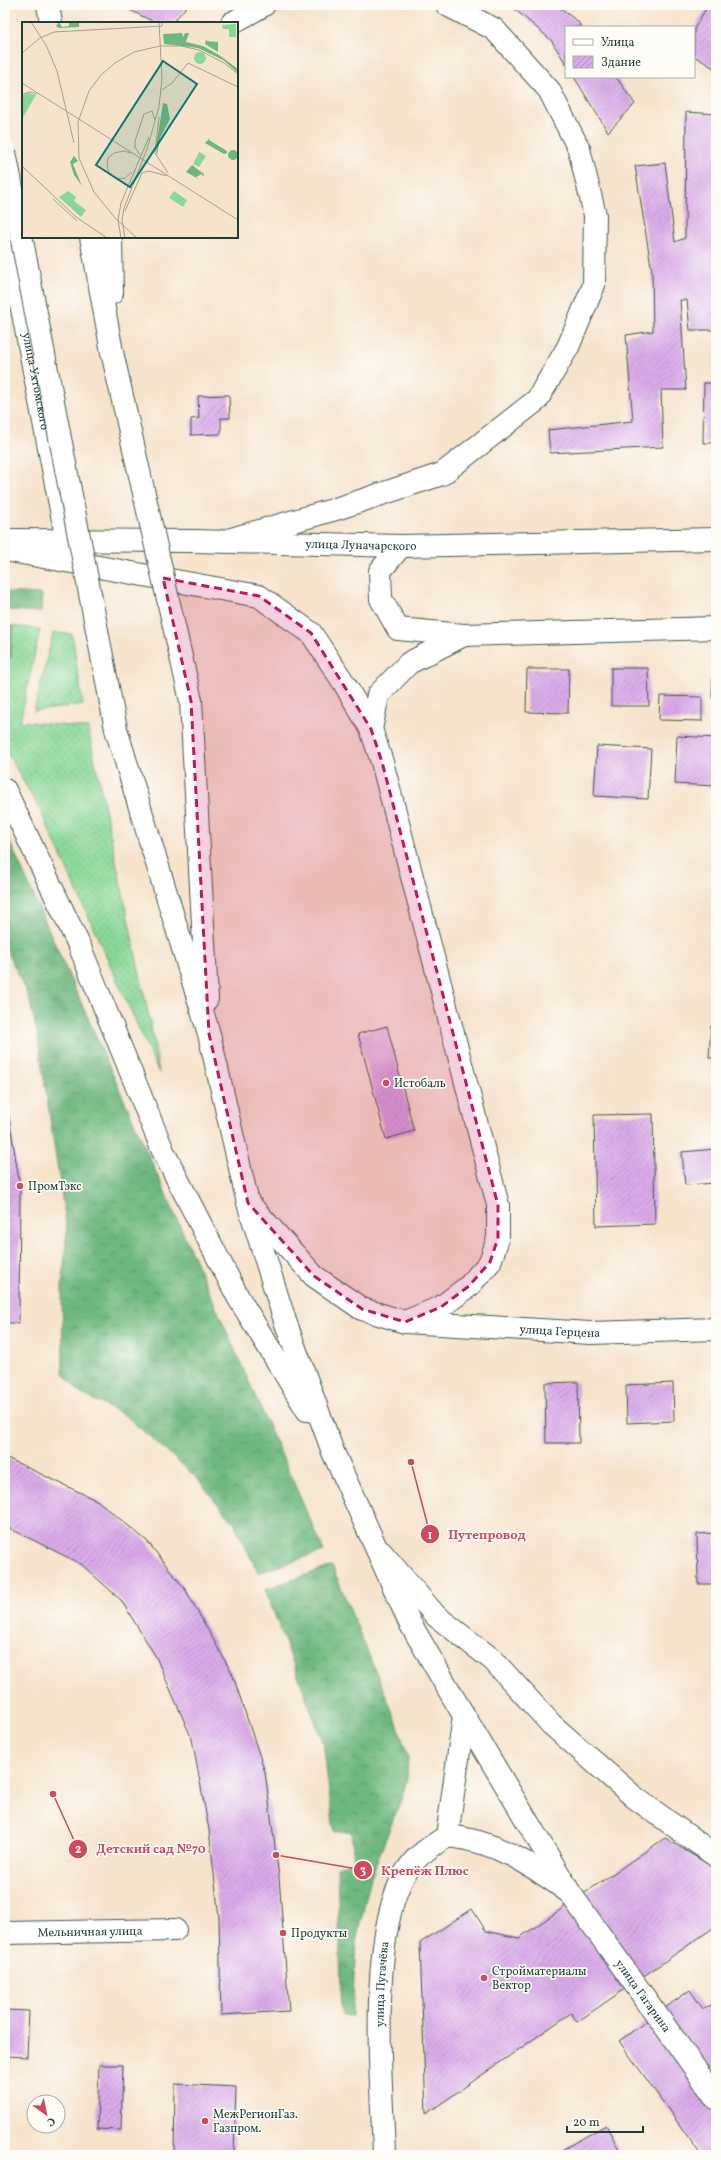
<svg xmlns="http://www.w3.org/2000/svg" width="721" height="2160" font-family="Vollkorn,serif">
<defs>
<pattern id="grass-dots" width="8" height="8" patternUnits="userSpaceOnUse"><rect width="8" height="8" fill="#88d796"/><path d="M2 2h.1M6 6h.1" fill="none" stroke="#75b982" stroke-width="1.8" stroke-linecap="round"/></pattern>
<pattern id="forest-crowns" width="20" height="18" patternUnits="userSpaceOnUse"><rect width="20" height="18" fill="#6eb87f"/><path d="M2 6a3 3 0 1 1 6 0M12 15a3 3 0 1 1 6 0" fill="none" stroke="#5a9769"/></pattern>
<pattern id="building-hatch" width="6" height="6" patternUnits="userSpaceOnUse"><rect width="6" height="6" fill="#daabea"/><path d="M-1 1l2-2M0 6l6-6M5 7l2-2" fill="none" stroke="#b08cbe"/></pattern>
</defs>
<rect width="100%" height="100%" fill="#fdfcf7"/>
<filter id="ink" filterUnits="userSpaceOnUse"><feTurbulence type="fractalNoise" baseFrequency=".025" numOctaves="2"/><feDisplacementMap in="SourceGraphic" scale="8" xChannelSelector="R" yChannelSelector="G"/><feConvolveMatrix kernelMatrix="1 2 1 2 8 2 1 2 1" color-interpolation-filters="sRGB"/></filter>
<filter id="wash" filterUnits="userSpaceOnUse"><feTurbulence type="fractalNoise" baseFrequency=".012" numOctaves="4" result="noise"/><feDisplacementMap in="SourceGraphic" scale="16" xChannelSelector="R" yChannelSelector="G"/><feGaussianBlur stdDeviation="0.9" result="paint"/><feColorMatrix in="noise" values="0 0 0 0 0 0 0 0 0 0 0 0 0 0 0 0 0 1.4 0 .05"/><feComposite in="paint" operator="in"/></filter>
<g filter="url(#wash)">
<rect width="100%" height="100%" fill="#f6e3cc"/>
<path fill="url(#grass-dots)" stroke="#548a65" d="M12,626l28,3 -20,92 68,7 66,313 5,32 -117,-259 -37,-65v-91h6z
M53,633l19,1 11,71 -49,6z"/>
<path fill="url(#forest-crowns)" stroke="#467a5a" d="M5,592l37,2 -1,18 -36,-2z
M5,625l7,1 -1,32h-6z
M5,831l319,720 -66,22 -23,-48 -39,-48 -70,-61 -46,-23 -17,-20 -1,-87 5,-56 -30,-197 -8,-35 -24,-51z
M332,1566l64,154 12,36 -1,23 -5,18 -31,80 -15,65 -4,74 -10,-1 -5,-148 17,-5 -3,-31 -17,1 -11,-90 -58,-153z"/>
<g id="blocks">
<path fill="url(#building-hatch)" d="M120,5h68l-16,18h-16z
M510,5h47l21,17 3,5h-15v37l-15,-24z
M708,5h8v59l-2,4 -20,-12v-27z
M574,77h42l19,27 -27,28z
M686,112l30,2v216h-26l-3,-30h-7l6,90h-25l2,57 -113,6 -2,-23 85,-9 -7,-86 27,-4 -1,-59 -17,-106 30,-3 10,79 10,-4z
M704,383h12v60h-13z
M229,395l1,23h-9v16l-30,1v-16l8,-1 -1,-22z
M611,668h37l1,38h-38z
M713,668h3v31l-4,-1z
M527,669h42l-1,44 -42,-1z
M660,696l42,1v24l-43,-1z
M677,736l39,2v48l-41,-2z
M597,746l54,3 -3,50 -54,-3z
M387,1026l27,105 -28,8 -28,-105z
M711,1026h5v32h-7z
M5,1092l15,94 -1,137h-14z
M653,1114l2,110 -59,2 -2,-111z
M716,1149v34l-31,2 -3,-33z
M578,1382l1,61h-33l-1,-60z
M673,1383l1,38 -47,2 -1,-38z
M5,1457l93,44 49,40 38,48 47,84 33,99 14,105 10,134 -68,4 -2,-97 -10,-88 -17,-91 -36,-82 -35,-57 -40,-36 -76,-38z
M716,1533v51h-18l-1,-50z
M665,1838l51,31v57l-139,96 -6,-9 -145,101 -6,-171 52,-34 14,22 33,7z
M690,1990l13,19 13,-5v151h-15l-82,-114z
M5,2010l24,1 -2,46 -22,-1z
M99,2065h24l-2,65 -24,-1z
M175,2084l61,3 -2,68h-60z
M606,2125l16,30h-69z"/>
</g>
</g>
<g filter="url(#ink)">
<use href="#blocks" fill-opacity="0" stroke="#3f564b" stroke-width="1"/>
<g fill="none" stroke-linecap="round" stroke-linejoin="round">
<g stroke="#3f564b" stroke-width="24">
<g id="minor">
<path id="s1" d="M5,221l62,320"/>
<path d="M401,546l-21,25 1,28 17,30 66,6 252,-7"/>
<path d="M371,729l7,-34 31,-32 55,-28"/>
<path id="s2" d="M405,1322l185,11 126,-4"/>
<path d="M381,1552l55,64 57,44 58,64 83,73 82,59"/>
<path id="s3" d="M5,1933l170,-3"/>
</g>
</g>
<g stroke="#3f564b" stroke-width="24">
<g id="secondary">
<path d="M447,1836c48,4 85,29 123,57"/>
<path d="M447,1836l17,-120"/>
<path id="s4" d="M384,2155c-2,-72 -19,-242 31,-295 9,-10 22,-17 32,-24"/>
</g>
</g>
<g stroke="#3f564b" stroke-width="24">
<g id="primary">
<path d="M48,5l3,18"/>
<path d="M232,23l32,-18"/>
<path d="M91,237l21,115"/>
<path d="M111,237l1,56"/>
<path id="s5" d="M7,540l186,1 208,5 315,-7"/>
<path d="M224,541l112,-32 106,-35 95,-74 31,-53 26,-62 1,-70 -16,-66 -30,-59 -55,-61 -47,-24"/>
<path d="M5,550l254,46 52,37 33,50 27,46 11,33 116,443v33l-8,24 -21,24 -28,21 -36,15 -43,-13 -48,-33 -61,-68"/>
<path d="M191,701l16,298"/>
<path id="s6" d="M116,729l93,305 39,169 37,118 48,131 77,171 43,74 117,196 146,205"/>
<path d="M5,790l74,155 84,206 75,146 69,113"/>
</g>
</g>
<use href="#minor" stroke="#fff" stroke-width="22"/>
<use href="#secondary" stroke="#fff" stroke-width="22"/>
<use href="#primary" stroke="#fff" stroke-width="22"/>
<g stroke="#3f564b" stroke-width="24" stroke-linecap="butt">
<path id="primary-bridge" d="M5,152l111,577
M112,352l79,349"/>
</g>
<use href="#primary-bridge" stroke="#fff" stroke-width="22"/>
</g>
</g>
<path fill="#c2185b" fill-opacity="0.2" stroke="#c2185b" stroke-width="3" stroke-dasharray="8 5" stroke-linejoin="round" d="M163,578l96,18 52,37 60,96 11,33 116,443v33l-8,24 -21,24 -28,21 -36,15 -43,-13 -48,-33 -66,-73 -39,-169 -18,-333z"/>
<g fill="#d1495b" stroke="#fdfcf7" stroke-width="1.5">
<circle cx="386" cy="1083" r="4"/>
<circle cx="20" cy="1186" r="4"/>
<circle cx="283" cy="1933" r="4"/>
<circle cx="484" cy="1978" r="4"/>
<circle cx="205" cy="2121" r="4"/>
</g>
<g text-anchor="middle" stroke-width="3.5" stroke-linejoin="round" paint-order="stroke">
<g font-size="12" fill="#1f3d34" stroke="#fdfcf7">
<text dy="4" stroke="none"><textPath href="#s1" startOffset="163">улица Ухтомского</textPath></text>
<text dy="4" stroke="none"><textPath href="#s5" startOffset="354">улица Луначарского</textPath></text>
<text dy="4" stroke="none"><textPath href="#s2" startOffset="155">улица Герцена</textPath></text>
<text dy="4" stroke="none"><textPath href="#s3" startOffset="85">Мельничная улица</textPath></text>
<text dy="4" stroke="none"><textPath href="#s4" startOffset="171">улица Пугачёва</textPath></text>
<text dy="4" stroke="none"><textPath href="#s6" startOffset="1383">улица Гагарина</textPath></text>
</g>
<g font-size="12" fill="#1f3d34" stroke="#fdfcf7" text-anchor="start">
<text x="394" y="1087">Истобаль</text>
<text x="28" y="1190">ПромТэкс</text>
<text x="291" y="1937">Продукты</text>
<text x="492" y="1975">Стройматериалы<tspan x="492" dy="14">Вектор</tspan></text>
<text x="213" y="2118">МежРегионГаз.<tspan x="213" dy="14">Газпром.</tspan></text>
</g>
</g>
<g transform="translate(22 22)">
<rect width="216" height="216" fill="#f6e3cc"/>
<path d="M37,0l3,5 7,-1v-4h10v5l-20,1 -3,-2zM160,11l1,4 2,-4h4l-3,9 17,4 16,9 19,14v4l-15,-13 -25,-12 -34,-4 -1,-10zM184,17l1,2 11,1v10l-13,-8zM141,81l4,1 3,15 -10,19 -3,18 -1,-9zM188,116l-1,2 18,11v2l-3,1 -19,-11zM206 133a5 5 0 1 1 10 0a5 5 0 1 1-10 0ZM52,134l4,5 -5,3 9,22 -8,-11 -4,-13zM170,143l12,9 -1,3 -1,-3 -6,3 4,3 -14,-8z" fill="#6eb87f"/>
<path d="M214,2v13h-7v-8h-6l-1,-4zM172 36a6 6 0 1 1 12 0a6 6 0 1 1-12 0ZM6,71l8,2 -14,24v-24zM177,130l7,4 -7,11 -6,-3zM46,169l8,6 -2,4 12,9 -5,7 -22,-20zM152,169l13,9 -4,7 -14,-9z" fill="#88d796"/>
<path fill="none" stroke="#a0a18f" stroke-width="1" d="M9,0l15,23 11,26 17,72M0,31l18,-15 14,-6 108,-6v-4M0,61l216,137M140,68l10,-7 16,-20 50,24M0,72l9,-2 6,2M137,95l-4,36 13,20M109,131l-7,-2 -10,2 -6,5 -1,8 2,7 8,6 8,-1 7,-6M118,133l-5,-8v-6l9,-27 8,-3 3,9M0,144l54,51 31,21M31,177l24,22M103,189l17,-38 7,-2 18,5M99,216l-3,-18 3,-17 28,-66M103,216l-3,-18 2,-12 23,-59 12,-42 3,-28 -3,-57M115,216l-21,-19 -22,-27 -15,-34 -1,-36 11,-31 12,-16 14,-12 19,-11 26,-6h21l18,4 25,13 14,11"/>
<path fill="#0f766e" fill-opacity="0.15" stroke="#0f766e" stroke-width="2" d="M141,39l34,23 -67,103 -34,-22z"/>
<rect width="216" height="216" fill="none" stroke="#1f3d34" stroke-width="2"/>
</g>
<path fill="none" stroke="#d1495b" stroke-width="1.5" d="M411 1462L430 1534M53 1794L78 1849M276 1855L363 1870"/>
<g fill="#d1495b" stroke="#fdfcf7" stroke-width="1.5">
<circle cx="411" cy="1462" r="4"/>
<circle cx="53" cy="1794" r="4"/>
<circle cx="276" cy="1855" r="4"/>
<circle cx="430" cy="1534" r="10"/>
<circle cx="78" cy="1849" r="10"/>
<circle cx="363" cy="1870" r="10"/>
</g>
<g font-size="12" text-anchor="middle" font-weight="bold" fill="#fff">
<text x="430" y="1539">1</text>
<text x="78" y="1853">2</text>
<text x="363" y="1874">3</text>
</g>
<g font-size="13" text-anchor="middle" font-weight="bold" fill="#d1495b" stroke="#fdfcf7" stroke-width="3.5" stroke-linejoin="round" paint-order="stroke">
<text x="487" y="1539">Путепровод</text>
<text x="151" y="1853">Детский сад №70</text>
<text x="425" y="1875">Крепёж Плюс</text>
</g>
<rect width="721" height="2160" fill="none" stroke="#fdfcf7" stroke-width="20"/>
<rect x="565" y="26" width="130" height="52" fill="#fdfcf7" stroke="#a4b0a9"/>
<rect x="573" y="39" width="20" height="6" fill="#ffffff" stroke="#a4b0a9"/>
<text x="601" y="46" font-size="12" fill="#1f3d34">Улица</text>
<rect x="573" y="56" width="20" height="12" fill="url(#building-hatch)" stroke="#a4b0a9"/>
<text x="601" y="66" font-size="12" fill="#1f3d34">Здание</text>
<g transform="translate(46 2114) rotate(147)"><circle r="19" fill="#fdfcf7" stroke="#a4b0a9"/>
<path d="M0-3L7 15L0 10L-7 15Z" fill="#d1495b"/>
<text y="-6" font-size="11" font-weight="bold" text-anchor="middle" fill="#1f3d34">С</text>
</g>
<path d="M567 2126v6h76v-6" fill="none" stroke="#1f3d34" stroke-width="2"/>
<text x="573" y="2126" font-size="12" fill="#1f3d34" stroke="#fdfcf7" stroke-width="3" paint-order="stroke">20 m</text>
</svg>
